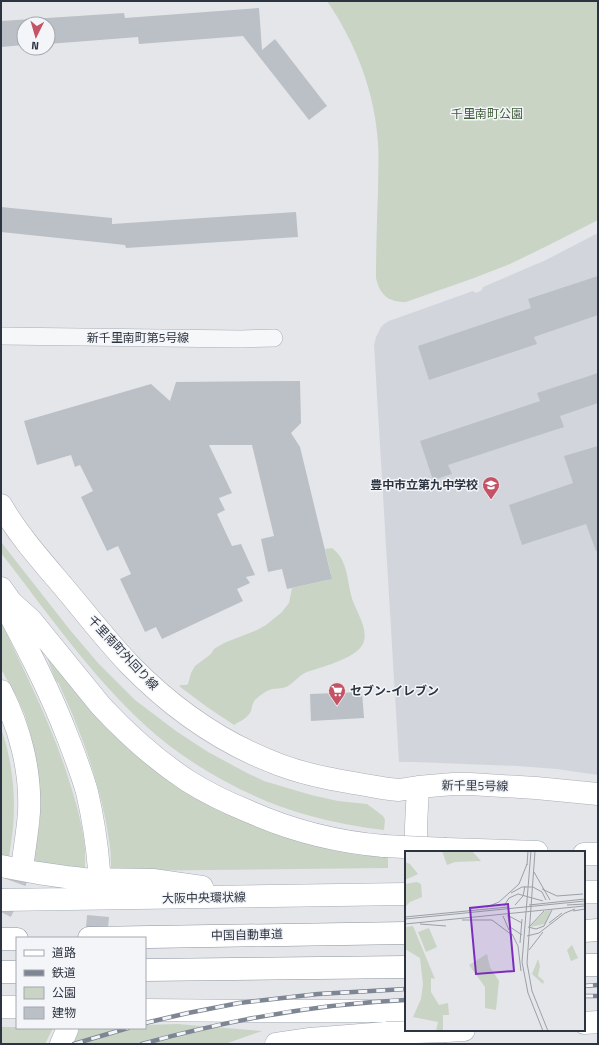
<svg xmlns="http://www.w3.org/2000/svg" width="599" height="1045" font-family="'Titillium Web','Noto Sans JP',sans-serif">
<rect width="100%" height="100%" fill="#e4e6ea"/>
<path fill="#d2d5dc" d="M598,233v542l-41,-6 -39,-3 -105,-4h-14l-25,-417 2,-8 5,-10 3,-3 5,-3 84,-30 3,2 6,-3 1,-3 63,-27z"/>
<path fill="#c9d4c5" d="M327,1h270l1,2v217l-49,25 -39,19 -36,14 -68,24c-18,0 -26,-7 -30,-24 0,-29 1,-57 2,-86 0,-16 1,-32 0,-49 -3,-50 -22,-100 -51,-142z
M1,542l69,88 28,33 37,37 41,31 32,21 39,21 17,8 47,14 27,6 29,3 16,12 2,4 -1,10c-26,-3 -52,-8 -77,-15 -57,-16 -117,-49 -160,-88 -56,-51 -100,-115 -146,-174z
M332,548c15,11 15,30 19,47 3,14 17,31 13,46 -4,17 -43,26 -57,31 -8,3 -12,10 -19,14 -5,3 -10,2 -15,3 -6,1 -14,7 -18,11 -3,4 -3,8 -4,11 -3,7 -11,10 -17,14l-27,-18 -28,-21 2,-1h5l2,-1 3,-11 4,-7 16,-12 3,-5 10,-6 33,-13 9,-5 16,-13 7,-9 3,-15 36,-8 3,-6 -6,-25z
M1,622c26,55 54,109 71,168 6,19 11,39 13,59 0,7 0,14 0,21l-52,-6 7,-43v-10l-2,-38 -7,-37 -6,-21 -8,-18 -16,-28z
M46,655l114,114 228,83v16l-277,3c0,-8 0,-16 -1,-24 -5,-40 -18,-84 -33,-121 -5,-14 -12,-28 -18,-42l-4,-5z
M1,728c11,32 15,66 12,100 -1,10 -3,20 -4,31l-8,-3z
M177,1024l85,7 -37,13h-152l7,-16h65v-3z
M1,1027h16v1h36l-8,16h-44z"/>
<path fill="#bbc0c7" d="M259,8l3,42 13,-11 52,67 -18,14 -66,-84 -104,8 -1,-7 -90,7v-20h-24v21l-23,2v-26l123,-8 1,5z
M1,207l111,11v6l184,-12 2,25 -172,11 -1,-3 -124,-13z
M598,276v39l-64,22 3,7 -108,36 -11,-34 113,-38 -3,-9z
M598,373v30l-38,13 4,11 -116,38 4,9 -19,6 -13,-39 120,-40 -3,-8z
M300,381l1,42 -10,10 9,14 32,132 -45,10 -5,-20 -14,3 -7,-33 13,-3 -22,-91h-43l23,48 -13,5 6,12 -8,4 15,32 9,-2 14,31 -9,2 4,6 -13,6 6,12 -81,38 -6,-12 -11,5 -25,-53 11,-5 -13,-28 -11,5 -26,-54 12,-6 -13,-26 -5,2 -4,-12 -34,10 -13,-44 127,-37 19,17 6,-19z
M598,446v105h-2l-10,-27 -64,21 -13,-40 64,-22 -9,-27z
M362,692l2,26 -53,3 -1,-27z"/>
<g fill="none" stroke-linecap="round" stroke-linejoin="round">
<path stroke="#bfc2c8" stroke-width="22" stroke-dasharray="22 11" stroke-linecap="butt" d="M1,912l12,-24 10,-27
M96,938l3,-32v-27"/>
<g stroke="#a9adb4" stroke-width="18">
<path id="street" d="M1,336l240,3 33,-1"/>
</g>
<g stroke="#a9adb4" stroke-width="23">
<path id="secondary" d="M1,505c20,35 50,66 76,98 17,21 34,42 53,62 42,43 93,79 150,100 35,13 73,18 109,24l10,1 19,-3
M416,852v-26l2,-39 35,-3h17l66,4 62,6"/>
</g>
<g stroke="#a4abb5" stroke-width="23">
<path id="primary" d="M1,588l10,14 20,18 70,86c26,28 55,54 87,75 19,12 40,22 62,31 43,19 87,30 134,34
M4,604c23,43 46,87 64,134 7,18 14,36 19,54 6,26 10,52 12,78
M1,691c19,37 30,80 28,121 -1,16 -4,33 -6,49
M446,849l91,3
M584,854h14
M1,866l37,7 28,4 18,2 69,1 49,7
M584,892h14
M1,900l405,-6
M1,1007h16
M145,1010l116,1h145
M584,1023l14,-1
M446,1031l18,-1
M61,1044l6,-14
M276,1044l34,-5 76,-6"/>
</g>
<g stroke="#8c94a0" stroke-width="23">
<path id="highway" d="M584,931l14,-1
M89,938l317,-5
M1,939h16
M584,965h14
M145,970l261,-3
M1,972h16"/>
</g>
<use href="#street" stroke="#f6f7f9" stroke-width="17"/>
<use href="#secondary" stroke="#fff" stroke-width="22"/>
<use href="#primary" stroke="#fff" stroke-width="22"/>
<use href="#highway" stroke="#fff" stroke-width="22"/>
<g stroke="#7e8693" stroke-width="4.5">
<path id="rail" d="M584,986l14,-1
M584,996h14
M145,1023l43,-10 51,-10 79,-9 88,-5
M74,1044l54,-16
M142,1044c87,-24 173,-40 264,-44"/>
</g>
<use href="#rail" stroke="#f3f5f8" stroke-width="3" stroke-dasharray="9" stroke-linecap="butt"/>
<g stroke="#a4abb5" stroke-width="23" stroke-linecap="butt">
<path id="primary-bridge" d="M384,846l62,3
M386,1033l60,-2"/>
</g>
<use href="#primary-bridge" stroke="#fff" stroke-width="22"/>
</g>
<defs>
<g id="school-pin" transform="scale(0.9)"><path d="M0 17L-7.5 6A9.5 9.5 0 1 1 7.5 6Z" fill="#c45465" stroke="#f3f5f8"/><path d="M0-5L7-2L0 1L-7-2ZM-4 1L0 2.5L4 1V4Q0 6-4 4Z" fill="#fff"/></g>
<g id="supermarket-pin" transform="scale(0.9)"><path d="M0 17L-7.5 6A9.5 9.5 0 1 1 7.5 6Z" fill="#c45465" stroke="#f3f5f8"/><path d="M-6-5.5h2.5l.6 2H6L4.5 2H-2.5L-4.4-4H-6ZM-1.5 3.2a1.3 1.3 0 1 0 .1 0ZM3 3.2a1.3 1.3 0 1 0 .1 0Z" fill="#fff"/></g>
</defs>
<g fill-rule="evenodd">
<use href="#school-pin" x="491" y="485"/>
<use href="#supermarket-pin" x="337" y="691"/>
</g>
<g text-anchor="middle" stroke-width="3" stroke-linejoin="round" paint-order="stroke">
<g font-size="12" fill="#415c3b" stroke="#f3f5f8">
<text x="487" y="118">千里南町公園</text>
</g>
<g font-size="12" fill="#2d3441" stroke="#f3f5f8">
<text x="138" y="342">新千里南町第5号線</text>
<text transform="translate(123 653) rotate(47)" y="4">千里南町外回り線</text>
<text transform="translate(475 786) rotate(1)" y="4">新千里5号線</text>
<text transform="translate(204 898) rotate(-1)" y="4">大阪中央環状線</text>
<text transform="translate(247 935) rotate(-1)" y="4">中国自動車道</text>
</g>
<g font-size="12" font-weight="bold" fill="#2d3441" stroke="#f3f5f8" text-anchor="end">
<text x="478" y="489">豊中市立第九中学校</text>
<text x="350" y="695" text-anchor="start">セブン-イレブン</text>
</g>
</g>
<g transform="translate(405 851)">
<rect width="180" height="180" fill="#e4e6ea"/>
<path d="M37,0h30l9,10 -26,1 -8,3zM0,11l5,2 8,10 -13,6zM12,31l4,2 1,13 -12,5 -5,5v-23zM146,59l-6,14 -15,3 15,-16zM8,75l22,53 -4,-1v14l8,13 9,-2 1,12h-6v16h-7l2,-9 -25,-5 8,-18 2,-15 -3,-26 -15,-9v-22zM24,77l8,19 -11,5 -8,-20zM167,94l6,13 -9,4 2,-1 -4,-11zM82,103l3,13 9,14 -3,29 -11,-2v-21l-16,-22zM133,108l2,7 -2,10 6,5 -1,3 -11,-10z" fill="#c9d4c5"/>
<path fill="none" stroke="#9b9fa6" stroke-width="1" d="M126,0l-9,111 6,31 15,38M130,0l-8,112 5,28 16,40M122,14l1,-14M129,21l16,28M137,38l15,7 26,-2M106,42l11,-6h11l9,5 4,8M110,54l8,-9 2,-10M124,54l56,-6M162,54l18,-1M99,55l5,-8 9,-4 25,7M82,56l12,-5 20,-18 8,-20M168,60l12,-2M102,64l15,8M98,65l6,14M103,65l2,11 12,8M0,66l103,-10M0,68l180,-18M57,69h30l20,15M144,72l13,-10M0,73l179,-18M15,73l26,2M125,75l14,-15M123,76l8,2 8,-3 8,-16M107,83l6,12 3,25M122,85l12,-3 26,-20 10,-4M115,92l2,-24M124,99l14,-18"/>
<path fill="#7b2cbf" fill-opacity="0.15" stroke="#7b2cbf" stroke-width="2" d="M103,53l6,67 -38,3 -6,-66z"/>
<rect width="180" height="180" fill="none" stroke="#2d3441" stroke-width="2"/>
</g>
<rect width="599" height="1045" fill="none" stroke="#2d3441" stroke-width="4"/>
<rect x="16" y="937" width="130" height="92" fill="#f3f5f8" stroke="#a4a8af"/>
<rect x="24" y="950" width="20" height="6" fill="#ffffff" stroke="#a4a8af"/>
<text x="52" y="957" font-size="12" fill="#2d3441">道路</text>
<rect x="24" y="970" width="20" height="6" fill="#7e8693" stroke="#a4a8af"/>
<text x="52" y="977" font-size="12" fill="#2d3441">鉄道</text>
<rect x="24" y="987" width="20" height="12" fill="#c9d4c5" stroke="#a4a8af"/>
<text x="52" y="997" font-size="12" fill="#2d3441">公園</text>
<rect x="24" y="1007" width="20" height="12" fill="#bbc0c7" stroke="#a4a8af"/>
<text x="52" y="1017" font-size="12" fill="#2d3441">建物</text>
<g transform="translate(36 36) rotate(185)"><circle r="19" fill="#f3f5f8" stroke="#a4a8af"/>
<path d="M0-3L7 15L0 10L-7 15Z" fill="#c45465"/>
<text y="-6" font-size="11" font-weight="bold" text-anchor="middle" fill="#2d3441">N</text>
</g>
</svg>
